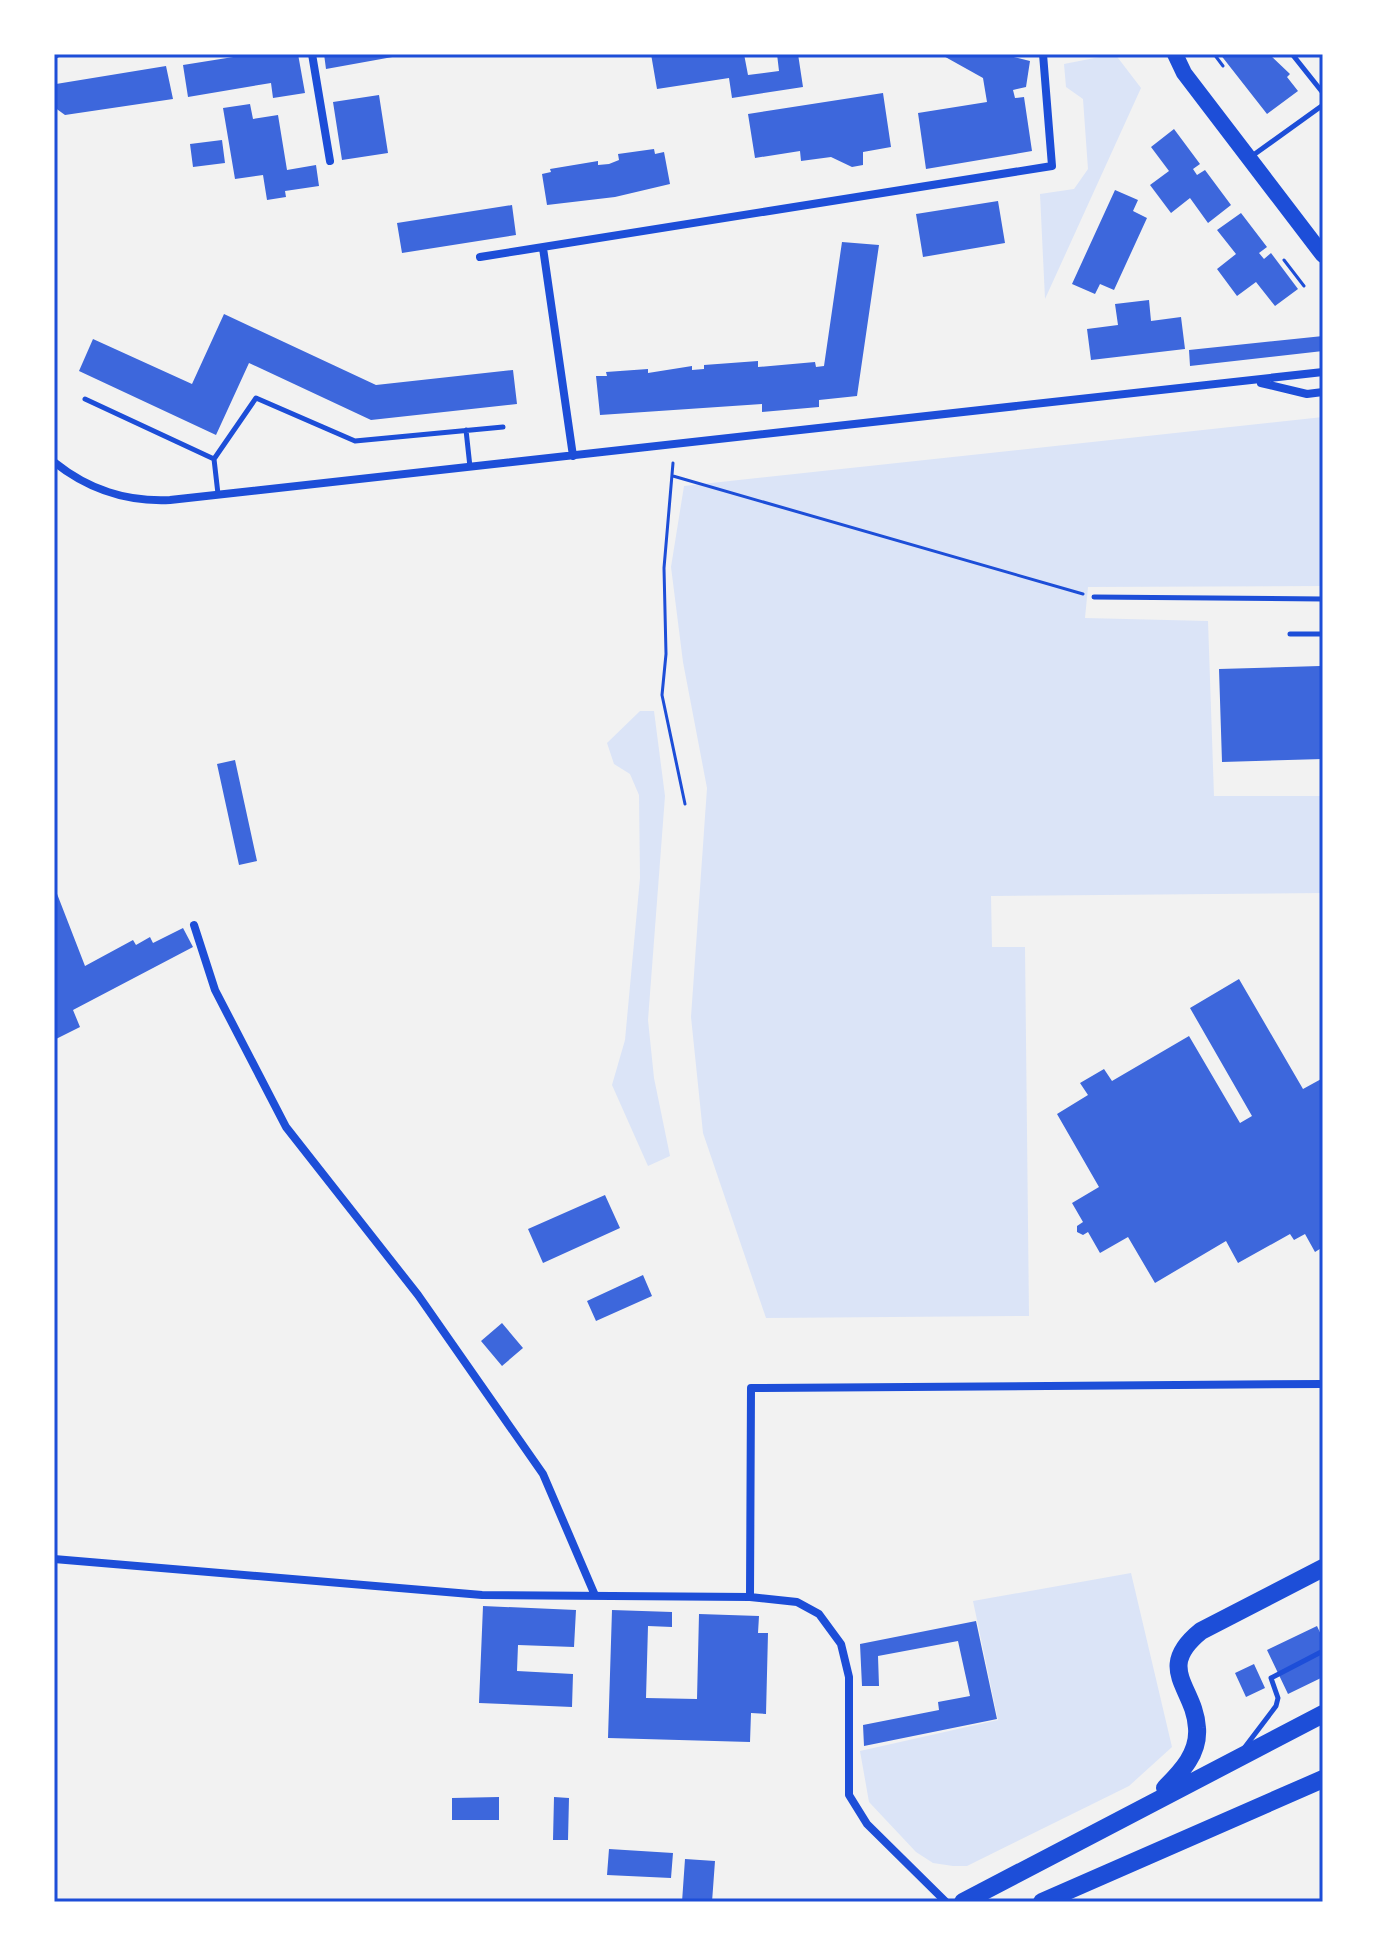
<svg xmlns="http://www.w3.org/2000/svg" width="1377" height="1956" font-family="'Asap Condensed',sans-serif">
<rect width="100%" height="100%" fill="#f2f2f2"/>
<path fill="#dbe4f7" d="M1115,54l26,34 -96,211 -5,-105 34,-5 14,-20 -5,-70 -17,-12 -2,-23z
M1323,417v169l-235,1 -3,31 123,3 6,175h109v97l-332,3 1,51h33l4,369 -263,2 -63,-185 -12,-116 16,-229 -24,-126 -12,-95 13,-81z
M640,711h14l11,85 -17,224 6,58 16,78 -22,10 -36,-81 13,-45 15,-162 -1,-83 -9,-21 -16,-10 -7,-21z
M1131,1573l41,174 -43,39 -162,80h-14l-20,-3 -17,-11 -47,-50 -9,-51 138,-31 -25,-119z"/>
<path fill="#3d67dc" d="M252,54h46l7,39 -32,5 -2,-15 -83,14 -5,-32z
M324,54h74v2l-72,13z
M651,54h93l4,21 31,-4 -2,-17h21l5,33 -71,11 -3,-20 -72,11z
M940,54h61l29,7 -4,26 -13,3 2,8 9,-1 8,54 -106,18 -8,-56 69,-11 -4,-24z
M1220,54h49l21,20 -3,3 11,14 -31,23z
M166,66l7,33 -108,16 -11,-8 2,-23z
M883,93l8,54 -28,5v13l-11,2 -21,-10 -30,4 -1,-10 -45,7 -7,-44z
M379,95l9,58 -46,7 -9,-58z
M250,104l3,15 25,-4 9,55 29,-5 3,21 -34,5 1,6 -19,3 -4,-25 -28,4 -12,-71z
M1174,129l26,35 -7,5 4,6 8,-5 26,35 -23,18 -18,-25 -19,15 -21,-28 19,-14 -18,-24z
M222,140l3,23 -32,4 -3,-23z
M654,149l1,5 9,-2 6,32 -55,13 -68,8 -5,-31 9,-2 -1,-3 48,-8v4l11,-1 10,-4 -1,-6z
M1115,190l23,10 -5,11 14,7 -33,72 -14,-6 -5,10 -23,-10z
M998,201l7,42 -82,14 -7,-43z
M512,205l4,30 -114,18 -5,-30z
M1241,213l26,34 -8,6 5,6 7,-6 27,36 -23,17 -19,-24 -19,14 -20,-27 19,-15 -19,-24z
M842,242l37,3 -22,151 -38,4v7l-57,5v-8l-162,11 -4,-39h11l-1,-4 42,-3v4l44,-7v4l12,-1v-4l54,-4v6l57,-5 1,5 8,-1z
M1149,300l2,21 30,-4 4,32 -94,11 -4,-31 31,-4 -3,-21z
M224,314l152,71 137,-15 4,34 -146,16 -122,-57 -33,72 -137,-64 14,-32 99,45z
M1323,336v15l-133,15 -1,-16z
M1320,666l3,93 -101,3 -3,-93z
M235,760l22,101 -18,4 -22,-101z
M54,886l31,80 48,-26 3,5 14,-8 3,6 30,-15 10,19 -120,63 7,17 -26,13z
M1239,979l64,110 20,-11v169l-8,5 -10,-18 -11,6 -4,-6 -52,29 -12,-22 -71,42 -27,-46 -28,16 -12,-21 -5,3 -6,-3v-6l6,-4 -11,-19 27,-16 -42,-73 31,-19 -8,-12 24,-14 8,12 77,-45 51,87 12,-7 -62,-108z
M605,1195l15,33 -77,35 -15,-34z
M643,1275l9,21 -56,25 -9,-20z
M502,1323l21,25 -21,18 -21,-25z
M483,1606l93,4 -2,37 -56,-2 -1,26 56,3 -1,33 -93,-4z
M612,1610l60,2v15l-24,-1 -2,72 51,1 2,-85 60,2 -1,17h10l-2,81 -15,-1 -1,29 -142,-4z
M976,1621l21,98 -133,27 -1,-21 76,-15 -1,-8 32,-6 -12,-55 -80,15 1,30h-17l-2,-42z
M1317,1626l6,13v38l-35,17 -21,-44z
M1254,1664l11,24 -19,9 -11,-24z
M499,1797v23h-47v-22z
M554,1797l15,1 -1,42h-15z
M609,1849l64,4 -2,25 -64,-3z
M685,1859l30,2 -3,41h-30z"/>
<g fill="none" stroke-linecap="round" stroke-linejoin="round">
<path stroke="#1d4ed8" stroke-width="3" d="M1214,54l9,12
M1284,260l20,26
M673,463l-9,105 2,86 -4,41 23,109
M673,476l410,118"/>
<path stroke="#1d4ed8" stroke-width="5" d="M1292,54l31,39
M1252,156l71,-51
M85,399l129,60
M466,430l4,37
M218,494l-4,-35 42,-61 99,43 148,-14
M1094,597l229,2
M1290,634h33
M1245,1747l31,-41 2,-8 -7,-20 52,-27"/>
<path stroke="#1d4ed8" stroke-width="8" d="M54,54h2
M312,54l18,107
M543,248l30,208
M480,257l572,-91 -9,-112
M1261,383l46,11 16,-2
M54,462c35,28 72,40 116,38l1153,-128
M194,925l21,65 71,137 132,168 125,179 51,119
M54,1559l428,36 268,2 47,5 22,12 22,30 8,33v118l18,29 79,78
M750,1597l1,-209 572,-4"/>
<path stroke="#1d4ed8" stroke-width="16" d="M1175,54l9,19 139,182"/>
<path stroke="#1d4ed8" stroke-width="18" d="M1165,1788c17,-17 34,-35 32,-60 -2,-41 -43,-59 4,-97l122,-63
M963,1902l360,-188
M1042,1902l281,-123"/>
</g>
<rect width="1377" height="1956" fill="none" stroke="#ffffff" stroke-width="112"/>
<rect x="56" y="56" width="1265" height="1844" fill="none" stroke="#1d4ed8" stroke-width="3"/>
</svg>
